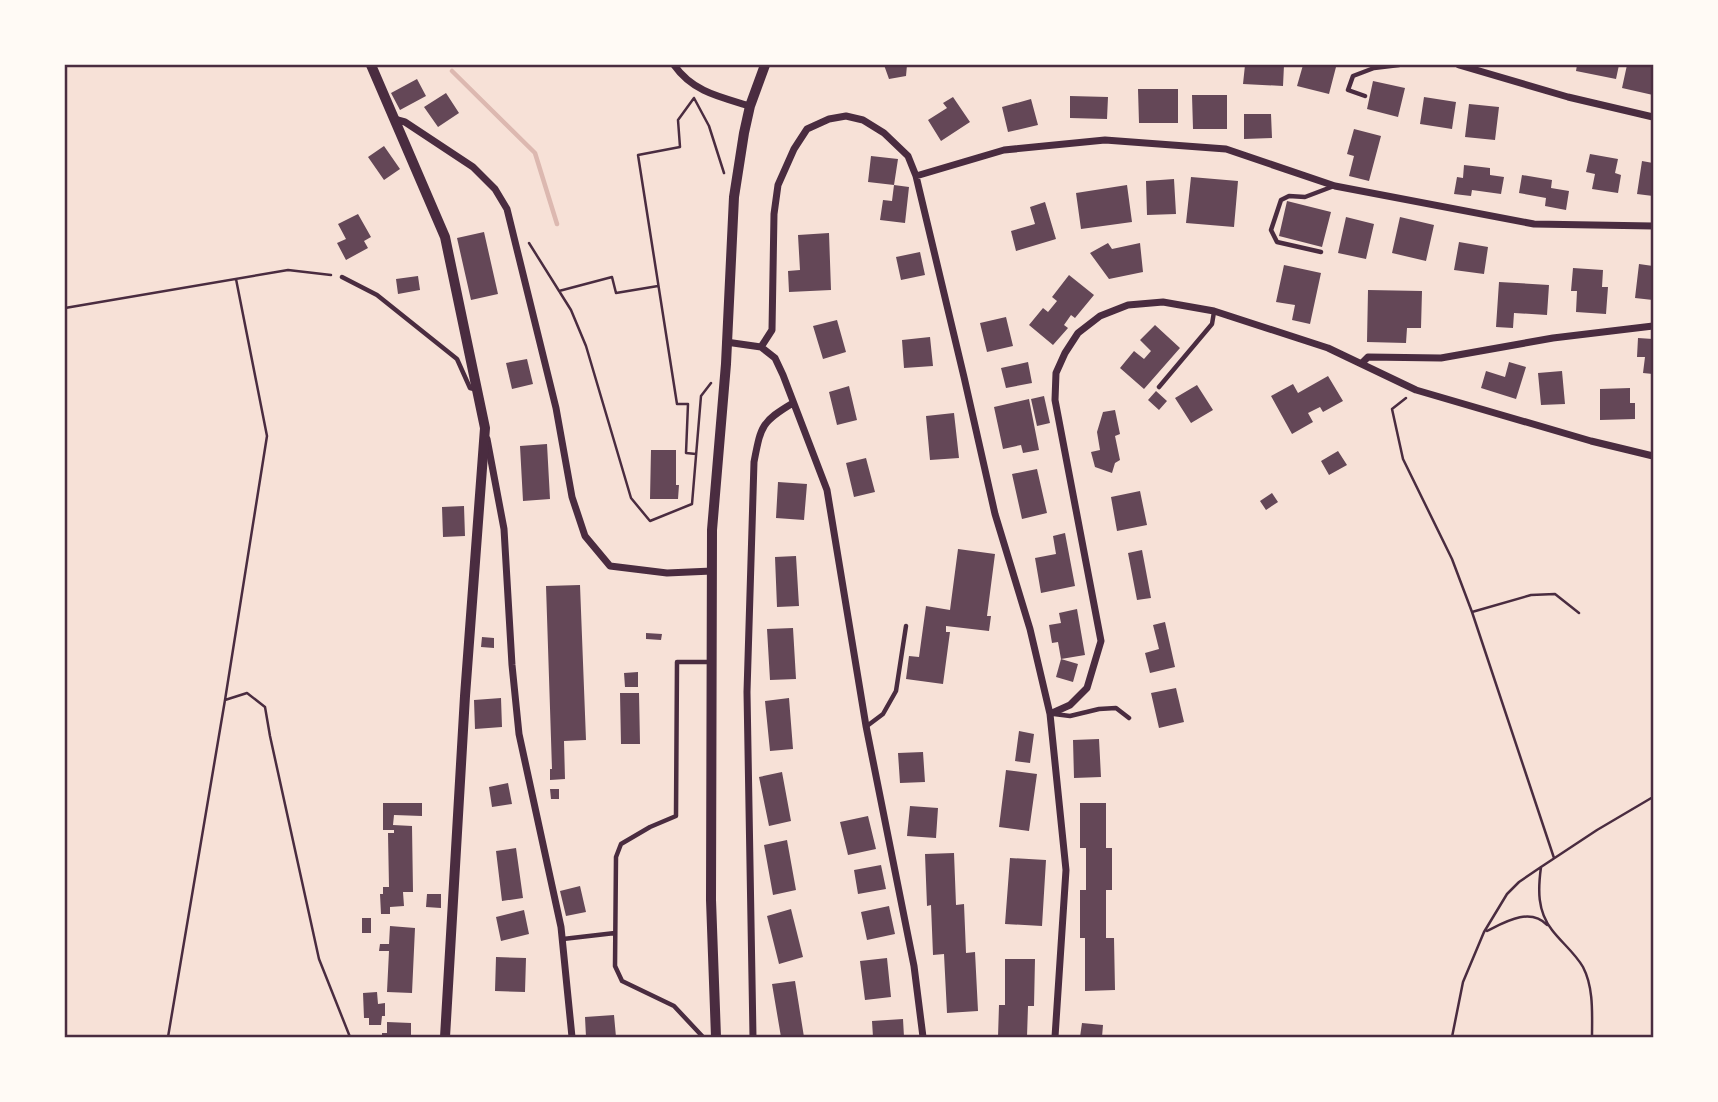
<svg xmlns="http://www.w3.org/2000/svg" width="1718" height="1102" font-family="'IBM Plex Sans',sans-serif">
<rect width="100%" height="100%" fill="#f7e1d7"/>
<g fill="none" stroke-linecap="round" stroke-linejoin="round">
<path stroke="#dcb8b0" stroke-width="4.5" d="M452,71l83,82 22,71"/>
</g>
<path fill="#644757" d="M884,65h23l-1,11 -17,3z
M1245,65h39l-1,21 -40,-2z
M1303,65h22l11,2 -7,27 -32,-8z
M1577,65h42l-3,14 -40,-8z
M1627,65h26v30l-31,-7z
M417,79l9,17 -26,14 -9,-17z
M1373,81l32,7 -7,29 -31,-8z
M1138,89h40v34h-39z
M446,93l13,20 -21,14 -14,-20z
M1192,95h35v34h-34z
M1070,96l38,1 -1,22 -37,-1z
M953,97l17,25 -29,19 -13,-21 19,-12 -4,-5z
M1424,97l32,5 -4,27 -32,-5z
M1031,99l7,26 -30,7 -6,-25z
M1469,104l30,3 -4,33 -30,-3z
M1244,114h27l1,24 -28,1z
M1354,129l27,7 -12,45 -20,-5 5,-20 -7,-2z
M384,146l16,23 -16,11 -16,-23z
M1590,154l28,5 -3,14 6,2 -3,18 -26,-4 3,-15 -9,-2z
M871,156l27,3 -4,26 -26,-3z
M1642,161l11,2v33l-16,-2z
M1464,165l26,3v7l14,2 -3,17 -29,-4 -1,6 -17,-2 3,-17 6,1z
M1522,175l30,5 -1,8 18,3 -3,19 -21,-4 1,-8 -27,-5z
M1191,177l47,4 -4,46 -48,-4z
M1174,179l2,35 -29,1 -1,-34z
M894,185l15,2 -4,36 -25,-3 3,-20 9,1z
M1127,185l5,37 -51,7 -5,-36z
M1287,201l44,11 -9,35 -43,-11z
M1045,202l11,37 -40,12 -5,-20 24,-7 -5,-17z
M358,214l13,23 -7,4 4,7 -22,12 -9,-17 9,-4 -8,-15z
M1346,217l28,7 -8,35 -28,-6z
M1400,217l34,8 -8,36 -34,-8z
M484,232l14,62 -27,6 -14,-62z
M829,233l2,57 -42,2 -1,-21 12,-1 -2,-35z
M1459,242l29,5 -4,27 -30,-4z
M1108,243l4,6 28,-6 3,29 -34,7 -19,-26z
M920,252l5,23 -24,5 -5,-23z
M1639,264l14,2v34l-18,-2z
M1284,265l37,8 -11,51 -18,-4 3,-15 -19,-3z
M1573,268l30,2 -1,17h6l-2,27 -30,-2 1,-21h-6z
M1069,275l25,20 -19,23 -4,-3 -7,10 4,3 -15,17 -24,-20 14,-17 5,4 9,-11 -5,-4z
M418,276l2,14 -22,4 -2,-15z
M1499,282l50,3 -2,30 -33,-2 -1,15 -17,-1z
M1368,290l54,1 -1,37h-14l-1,15 -39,-1z
M1006,317l7,29 -26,6 -7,-29z
M837,320l9,32 -23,7 -10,-33z
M1155,325l25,23 -36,41 -24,-21 14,-17 10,8 7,-8 -11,-11z
M930,337l3,29 -29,2 -2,-28z
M1638,338l15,1v35l-10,-1 2,-16h-8z
M527,359l6,25 -21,5 -6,-26z
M1028,362l4,21 -26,5 -5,-20z
M1509,362l17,5 -10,32 -35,-11 5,-17 19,6z
M1562,371l3,33 -24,1 -3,-32z
M1328,376l15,25 -20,11 -3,-5 -12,6 5,9 -21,12 -21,-38 22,-12 5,9z
M1197,385l16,25 -22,13 -16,-25z
M849,386l8,34 -20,5 -8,-33z
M1630,388v15h5v16l-35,1v-31z
M1156,391l11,10 -8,9 -11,-10z
M1044,396l6,27 -13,3 -6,-27z
M1029,399l10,51 -16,3 -2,-8 -18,4 -9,-42z
M1115,410l5,24 -5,2 5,24 -5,3 -3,10 -17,-6 -4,-15 9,-2 -3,-18 6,-20z
M954,413l5,45 -29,2 -4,-44z
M547,444l3,55 -27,2 -3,-55z
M651,450h25v35h3l-1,14h-28z
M1338,451l9,14 -18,10 -8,-14z
M866,458l9,34 -21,5 -8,-34z
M1037,469l10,44 -25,6 -10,-45z
M778,482l29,2 -3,36 -28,-2z
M1140,491l7,34 -30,6 -6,-34z
M1272,493l6,9 -12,8 -6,-9z
M464,506l1,30 -22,1 -1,-30z
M1065,533l10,53 -34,7 -6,-35 21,-4 -3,-18z
M958,549l37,5 -8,62h4l-2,15 -43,-5v6h4l-7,52 -37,-5 3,-23 10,1 7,-51 24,4z
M1142,550l9,48 -14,2 -9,-47z
M796,556l3,50 -22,1 -2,-50z
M580,585l6,155 -22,1 1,38 -15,1v-11h2l-6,-183z
M1077,609l8,46 -24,4 17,5 -5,18 -17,-5 5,-18 -3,-17 -6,1 -3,-18 12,-2 -2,-10z
M1165,622l10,45 -25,6 -5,-20 14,-4 -6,-24z
M793,628l3,51 -26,1 -3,-51z
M646,633l16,1 -1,6 -15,-1z
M482,637l12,1v10l-13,-1z
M638,672v15h-13l-1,-14z
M1176,688l8,34 -25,6 -8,-35z
M620,693h19l1,51h-19z
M501,698l1,29 -27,2 -1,-29z
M789,698l4,51 -23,2 -5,-50z
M1019,731l15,3 -4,29 -15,-2z
M1099,739l2,38 -27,1 -1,-38z
M923,752l2,30 -25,1 -2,-30z
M1006,770l31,4 -8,57 -30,-4z
M782,772l9,49 -22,5 -10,-49z
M508,783l4,21 -20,3 -3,-20z
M550,789h9v10h-8z
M383,803h39v13l-28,-1 -1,10 19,1 1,66h-10l1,14 -14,1v7h-9l-1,-20h3v-7h6l-1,-54h6v-3h-11z
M1080,803h26v45h6v42h-6v48h8l1,52 -30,1v-53h-5v-48h6v-42h-6z
M910,806l28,2 -2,30 -29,-2z
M868,816l8,33 -28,6 -8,-33z
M787,840l9,50 -23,5 -9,-50z
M516,848l7,50 -21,3 -6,-50z
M954,853l2,52 8,-1 2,49 9,-1 3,59 -31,2 -3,-59 -11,1 -2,-50 -4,1 -2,-52z
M1010,858l36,2 -4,66 -37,-2z
M881,865l5,24 -28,5 -4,-24z
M580,886l6,26 -20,4 -6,-25z
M427,894h14v14l-15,-1z
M889,906l6,28 -28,6 -6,-28z
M791,909l12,48 -24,7 -12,-48z
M524,910l5,24 -28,7 -5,-24z
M362,918h9v15h-9z
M390,926l25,2 -3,65 -25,-1 2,-41h-10l1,-7h9z
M496,957l30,1 -1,34 -30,-1z
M887,958l4,39 -26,3 -5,-39z
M1005,959h30l-1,47h-6l-1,31h-29l1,-32h6z
M795,981l9,56h-23l-9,-53z
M377,992l1,12 7,-1v13h-3l-1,9h-12v-7h-5l-1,-25z
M614,1015l2,22h-30l-1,-20z
M903,1019l1,18h-31l-1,-16z
M387,1022l24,1v14h-29v-4h5z
M1082,1023l21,2 -1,12h-22z"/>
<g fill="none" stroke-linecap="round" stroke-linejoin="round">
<path stroke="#4a2c40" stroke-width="2.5" d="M694,98l-16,22 2,27 -42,8 39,249h11l-2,49 10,1
M694,98l15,28 15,47
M529,243l42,67 15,36 45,152 19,23 42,-17 9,-108 10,-13
M559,291l53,-14 4,16 42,-7
M65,308l223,-38 43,5
M1406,398l-14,11 11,50 49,100 20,53 82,246
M1472,612l59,-17 24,-1 24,19
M225,700l22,-7 18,14 5,29 49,223 31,78
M1487,931c18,-9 43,-24 60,-6
M168,1037l57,-337 42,-264 -31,-157
M1452,1037l11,-55 21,-50 23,-38 12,-12 22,-15
M1592,1037c0,-22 2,-49 -9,-70 -8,-14 -22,-25 -31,-37 -15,-19 -14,-41 -11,-63l56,-37 56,-33"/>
<path stroke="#4a2c40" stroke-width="4.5" d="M1365,96l-17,-6 5,-14 21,-8 25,-3
M1321,252l-44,-10 -6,-12 10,-30 8,-4 16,1 29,-11
M342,277l35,18 80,64 13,29 4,1
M1159,387l53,-63 2,-12
M1054,714l16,2 29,-7 17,-1 13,10
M867,726l16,-12 13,-23 10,-65
M563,939l52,-6
M703,1037l-29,-31 -52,-25 -7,-15 1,-109 5,-13 29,-17 26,-11 1,-154h33"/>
<path stroke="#4a2c40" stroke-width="7" d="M674,65c19,27 46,32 76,41
M1459,65l109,32 85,20
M394,119l11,3 68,45 22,22 12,20 49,199 16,89 13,39 25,30 57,7 45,-2
M916,176l88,-26 101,-10 121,9 109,37 199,38 119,2
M726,342l35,5 14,11 8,17 44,115 39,236 48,240 9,71
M761,347l11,-17 2,-116 4,-29 16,-36 13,-20 22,-10 17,-3 17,4 21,13 24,23 8,20 48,201 31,137 35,115 20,85 16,156 -11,167
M1362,363l6,-6 73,1 112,-20 100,-12
M487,439l17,90 8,136 7,69 42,193 11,110
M1050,714l20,-9 17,-17 14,-47 -46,-241 1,-27 9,-20 13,-20 22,-17 28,-11 35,-3 51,9 114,37 88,42 175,51 62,15
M753,1037l-6,-345 7,-230c7,-36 7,-40 39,-59"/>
<path stroke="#4a2c40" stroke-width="10" d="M371,65l74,172 40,191 -20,268 -20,341
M716,1037l-5,-137 1,-370 14,-166 8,-167 10,-64 6,-27 15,-41"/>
</g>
<rect width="1718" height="1102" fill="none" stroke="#fffaf5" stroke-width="133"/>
<rect x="66" y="66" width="1586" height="970" fill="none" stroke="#4a2c40" stroke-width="2.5"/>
</svg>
